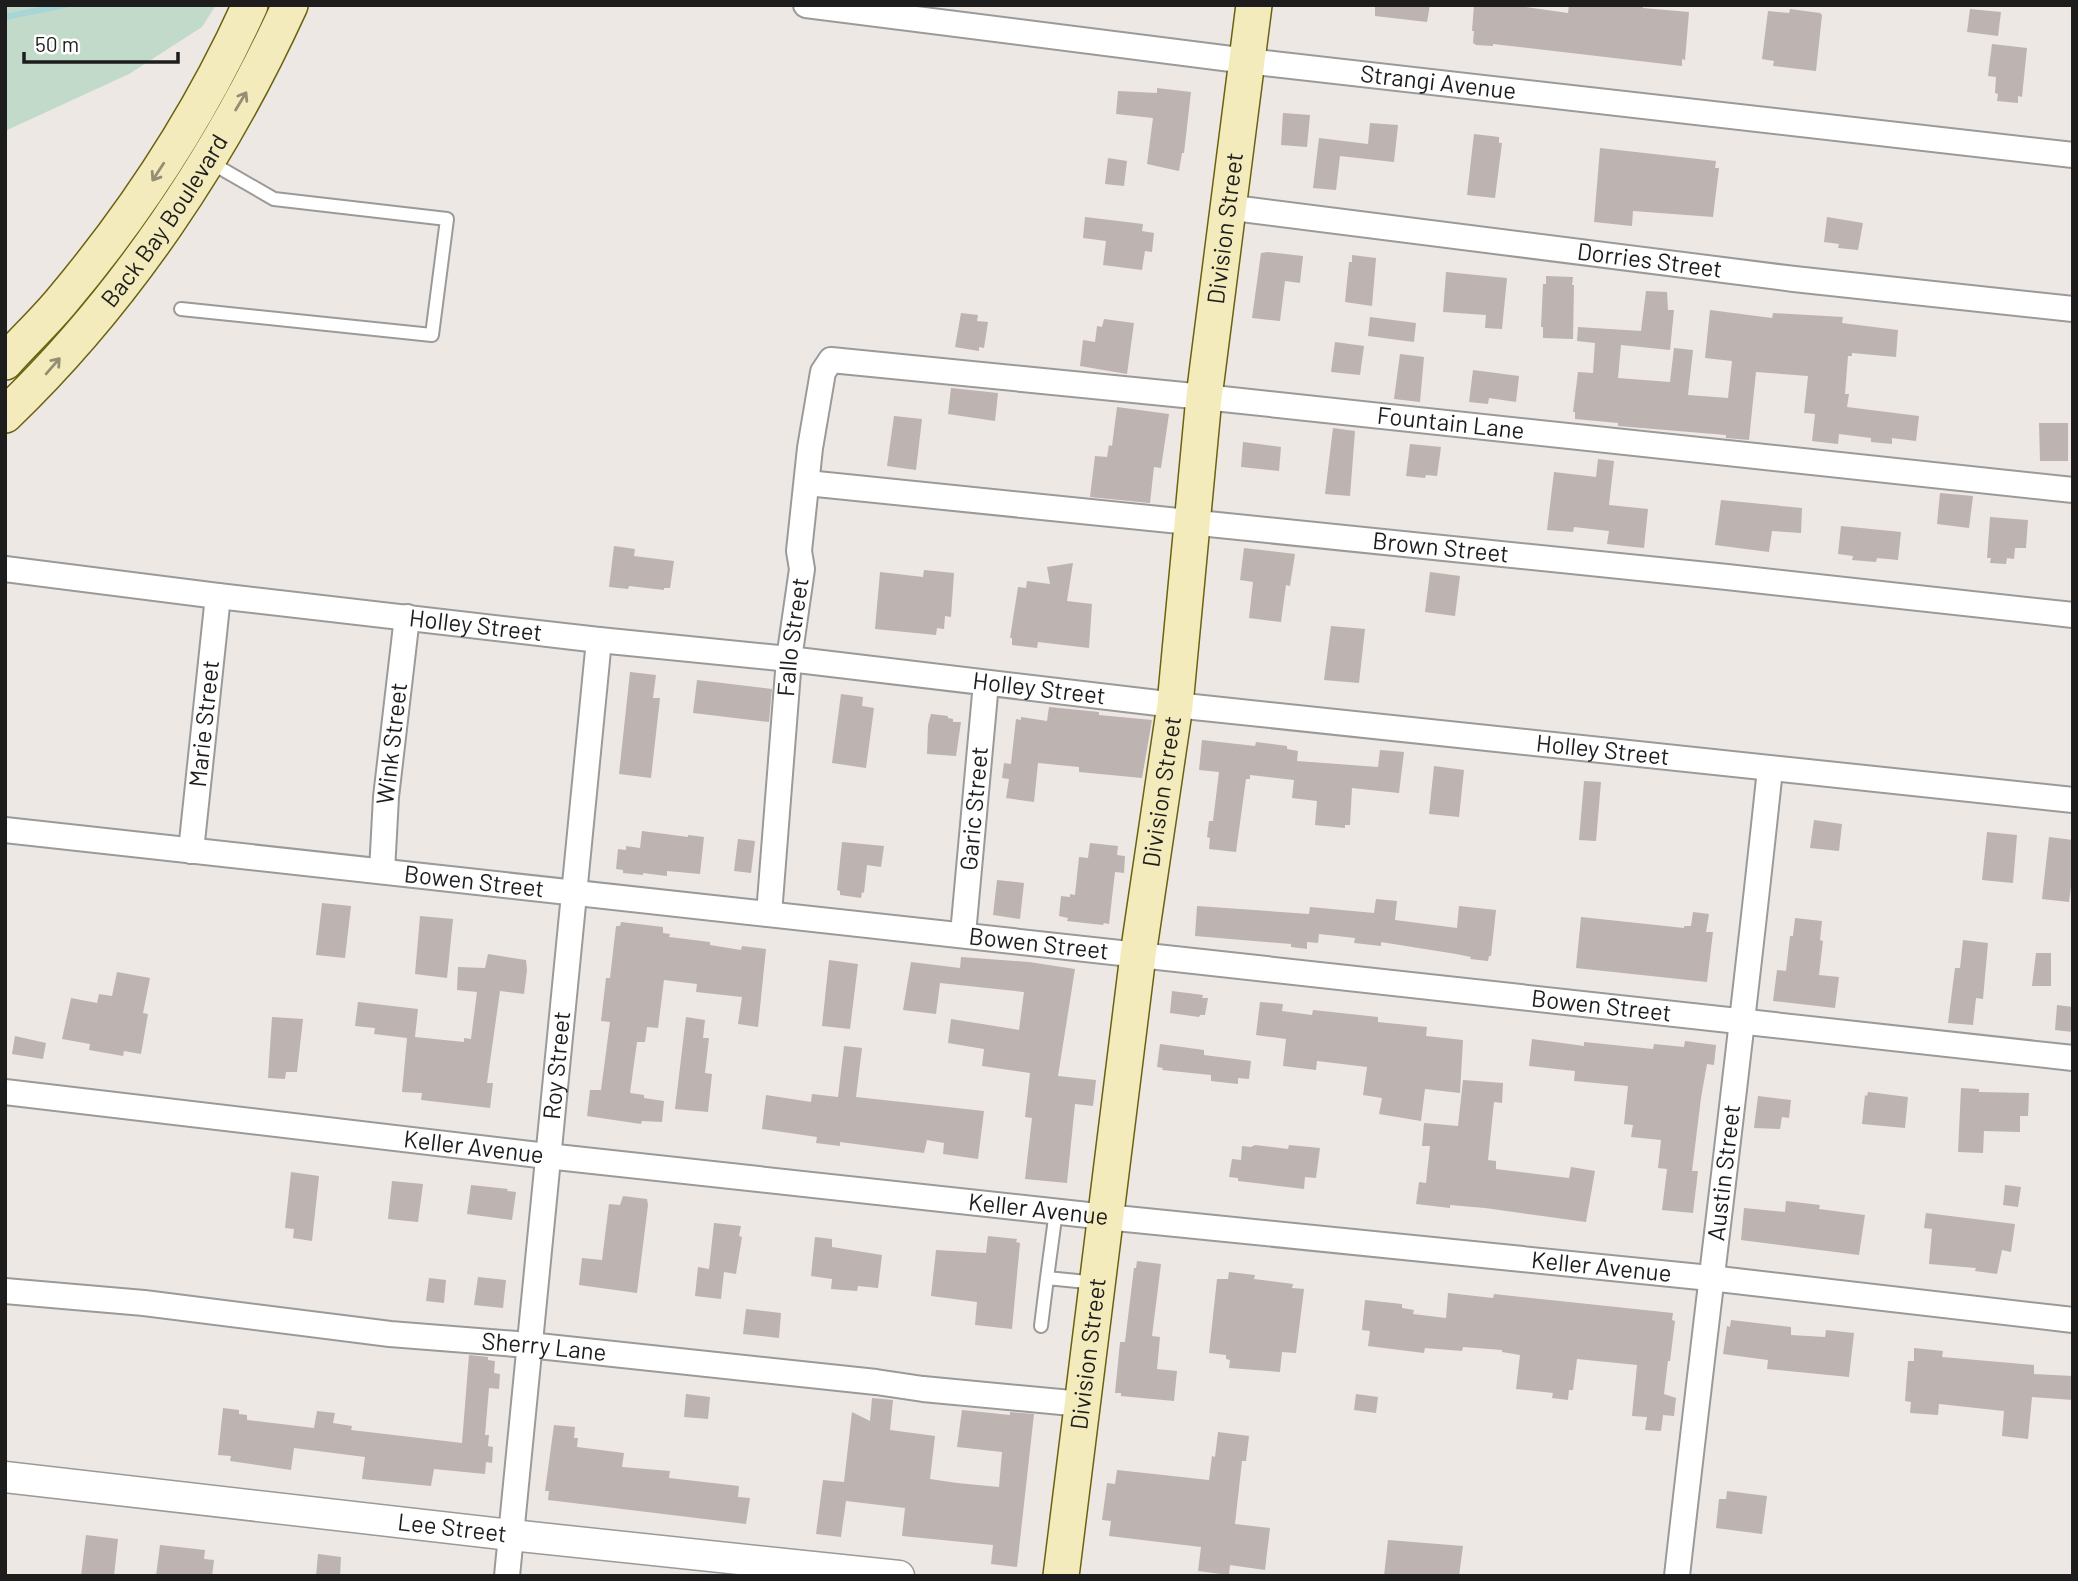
<svg xmlns="http://www.w3.org/2000/svg" width="2078" height="1581" font-family="Barlow,sans-serif">
<rect width="100%" height="100%" fill="#ede8e4"/>
<path fill="#c2daca" d="M5,5h211l-14,22 -73,47 -124,57z"/>
<g fill="none" stroke-linecap="round" stroke-linejoin="round">
<path stroke="#a8d6d7" stroke-width="6" d="M5,17l60,-12"/>
</g>
<path fill="#bdb3b1" d="M1375,5h55l-3,17 -52,-6z
M1474,5h37l57,8 1,-8h74v3l46,4 -4,48 -3,-1v7l-189,-22v2l-17,-1 -3,-2 1,-12h-2z
M1790,9l30,4 2,2 -6,56 -43,-5 1,-5 -12,-2 6,-48 21,2z
M1970,9l31,3 -3,24 -31,-4z
M1992,44l35,4 -5,49 -4,-1v7l-21,-2 1,-7 -3,-1 1,-16 -8,-1z
M1157,88l34,4 -7,61h-2l-3,18 -32,-7 6,-46 -37,-4 2,-23 39,2z
M1283,113l27,2 -3,32 -26,-2z
M1370,123l28,2 -4,37 -54,-6 -4,34 -23,-2 6,-50 49,6z
M1474,134l25,3v6h3l-7,55 -28,-3z
M1600,148l116,13 -1,7h4l-6,49 -80,-6 -1,15 -38,-4z
M1108,158l19,3 -3,25 -19,-2z
M1085,217l58,7 -1,7 12,2 -2,19 -7,-1 -3,19 -39,-5 3,-24 -23,-3z
M1827,217l36,6 -5,27 -20,-2 1,-4 -15,-2z
M1268,252l35,4 -3,27 -15,-2 -5,40 -28,-3 9,-65z
M1352,255l24,3 -4,48 -27,-4 4,-40h3z
M1446,272l61,6 -5,51 -17,-1 1,-13 -43,-3z
M1546,276l27,1 -1,8h2l-1,54 -30,-1v-11h-2l2,-43h3z
M1646,291l21,1 1,18h6l-4,40 -49,-5 -3,33 52,4 4,-34 19,2 -5,45 40,3 4,-37 -27,-3 5,-48 62,8 1,-5 70,4 -1,6 56,7 -2,27 -44,-4v3h-4l-3,38h4l-2,13 72,9 -3,25 -24,-3v6l-21,-2v-4l-32,-4 -1,10 -26,-3 3,-27 -11,-1 4,-37 -52,-4 -7,68 -23,-2v-3l-108,-9v-3l-43,-4v-7h-2l5,-40 15,1 2,-30 -18,-2 1,-14 63,4z
M961,313l17,2 -1,6 11,1 -4,26 -5,-1v4l-24,-4z
M1370,317l46,6 -2,19 -46,-6z
M1104,319l30,4 -7,51 -47,-8 3,-26 12,2 2,-16 5,1z
M1335,342l29,4 -4,29 -29,-3z
M1400,354l24,3 -4,45 -26,-3z
M1473,370l46,6 -3,26 -27,-4 -1,6 -19,-2z
M951,388l47,5 -3,28 -47,-7z
M1117,407l52,7 -8,54 -7,-1 -4,36 -60,-6 5,-41 12,1 2,-12 3,1z
M894,416l28,3 -6,51 -29,-4z
M2039,423h29v38h-28z
M1333,428l22,3 -5,65 -25,-2z
M1243,442l38,5 -2,24 -38,-4z
M1410,444l31,3 -4,29 -11,-1 -1,3 -19,-2z
M1598,459l16,2 -5,44 39,4 -4,39 -37,-4 2,-13 -35,-4 -1,5 -26,-2 7,-58 42,5z
M1940,493l33,3 -4,32 -32,-4z
M1721,500l81,8 -1,25 -29,-2 -3,21 -54,-7z
M1990,517l38,3 -2,28h-11l-1,11 -7,-1 -1,6 -16,-1 1,-5h-4z
M1841,526l60,6 -3,28 -21,-2 -1,4 -24,-2 1,-4 -15,-2z
M614,546l21,3 -1,7 40,5 -4,27h-6v2l-35,-4 -1,3 -19,-2z
M1244,548l51,6 -5,32 -4,-1 -5,37 -32,-4 4,-36 -13,-2z
M1073,563l-6,38 25,3 -3,44 -51,-6 -1,6 -25,-3v-7h-2l8,-51 8,1 1,-7 23,3 -3,-17z
M924,570l30,3 -3,44 -6,-1 -1,13 -7,-1 -1,7 -61,-6 5,-57 43,5z
M1430,572l30,4 -5,40 -30,-4z
M1331,626l34,3 -6,54 -35,-3z
M630,672l26,3 -3,23h7l-9,80 -32,-4z
M697,680l75,9 -3,33 -76,-9z
M841,694l22,3 -1,9 12,2 -8,60 -34,-5z
M1049,707l50,5v3l53,5 -10,58 -63,-6v-5l-41,-4 -4,39 -28,-4 3,-19 -7,-1 2,-15 7,1 5,-45 5,1v-3l26,4z
M931,714l17,2v2l5,1v3h8l-5,34 -29,-2 1,-29z
M1202,740l53,6 1,-4 31,4v3l11,2 -1,10 81,6 2,-17 24,2 -5,41 -47,-5 -2,37h-5v3l-30,-3 2,-24 -25,-3 2,-18 -44,-5v4h-4l-10,73 -27,-3 1,-11 -3,-1 2,-16h4l6,-49 -20,-2z
M1434,766l30,4 -5,47 -30,-3z
M1584,781l17,1 -5,59 -17,-1z
M1814,820l28,4 -3,27 -29,-3z
M642,831l46,6v-2l16,2 -4,37 -33,-3v5l-24,-3v2l-20,-2v-3l-7,-1 2,-20 8,1v-4l14,2z
M1987,832l30,3 -4,48 -31,-3z
M2049,837l24,3v30l-4,32 -27,-3z
M738,839l17,2 -4,32 -17,-2z
M842,842l42,4 -3,21 -14,-2 -3,28 -2,-1 -1,6 -21,-3v-4l-3,-1z
M1090,843l28,3 -1,9 8,1 -1,17 -9,-1 -6,52 -5,-1 -1,2 -36,-4 1,-3 -9,-2 2,-20 9,1v-3l5,1 4,-38 9,1z
M997,880l27,3 -4,36 -27,-4z
M1376,899l21,2 -2,19 62,8 2,-22 37,4 -5,46h-2l-1,5 -18,-2 1,-2 -15,-3 -75,-12v4l-27,-3 1,-5 -36,-4 -1,9 -11,-1v7l-16,-2v-3l-96,-8 2,-30 112,8 1,-7 64,6z
M322,903l29,3 -6,52 -29,-3z
M1693,912l16,2 -3,18h7l-6,50 -131,-14 5,-51 103,11v-2h7z
M420,916l33,3 -6,59 -32,-4z
M1795,918l27,3 -2,19 3,1 -4,34 20,2 -4,31 -62,-7 4,-31 9,1 4,-35h3z
M621,922l42,5v6l7,1 -1,3 41,5v3l31,5 1,-4 24,3 -8,78 -20,-3 4,-27 -46,-5 1,-8 -33,-4 -6,48 -11,-1 -2,15h-8l-7,51 14,2v3l20,3 -2,21 -20,-1 -1,3 -54,-8 3,-26h11l9,-68 -9,-1 5,-43h4l6,-52h4z
M1963,940l25,3 -5,56 -7,-1 -3,27 -25,-2 7,-55h5z
M2036,953h15v33h-19z
M488,954l38,6 1,10 -3,24 -24,-3 -13,92h6l-3,25 -69,-8 1,-7 -20,-1 5,-54 -33,-4 1,-6 -20,-2 3,-24 60,7 -3,28 49,5v-4l7,1 6,-47 -20,-2 1,-23 27,1z
M961,957l68,5 46,7 -17,107 38,4 -3,26 -18,-2 -8,79 -42,-4 7,-61 -7,-1 5,-44 -48,-7 2,-17 -36,-6 3,-24 68,11 5,-38 -84,-9 -4,31 -33,-4 8,-48 49,6z
M829,960l29,4 -8,65 -28,-3z
M117,972l33,6 -7,35 5,1 -7,40 -17,-3 -1,5 -34,-6 1,-6 -28,-5 9,-41 26,5 2,-9 13,2z
M1172,991l31,4 -1,3h6l-3,17h-5l-1,2 -29,-4z
M1260,1002l23,2 -1,7 30,4 1,-5 65,7v5l49,5 -1,9 37,4 -3,53 -35,-4 -4,32 -42,-7 3,-16 -19,-3 4,-28 -50,-6 -1,9 -33,-4 3,-27 -30,-4z
M2057,1005l16,2v25l-18,-2z
M272,1017l31,2 -6,53h-11l-1,7 -17,-1z
M686,1017l19,3 -2,18h6l-4,35 7,1 -4,38 -33,-3z
M15,1036l31,7 -3,16 -31,-5z
M1532,1039l52,7v-4l69,7 1,-5 30,3 1,-6 31,4 -2,20 -7,-1 -6,34 -9,73h6l-5,42 -31,-3 5,-41 -9,-1 3,-28 -30,-3 2,-12 -9,-1 4,-38 -54,-5 1,-10 -46,-5z
M1160,1044l44,6v5l47,6 -2,18 -11,-1v6l-27,-3v-6l-49,-5 1,-2 -6,-1z
M844,1046l18,2 -6,49 128,14 -6,48 -35,-5 1,-11 -17,-3 -3,13 -84,-11v4l-24,-3 1,-6 -55,-8 4,-34 45,7 1,-8 26,3z
M1463,1080l40,3 -1,20 -8,-1 -6,58 8,1v8l73,9 2,-11 24,4 -9,51 -101,-14 -35,-3v3l-34,-4 3,-22 7,1 4,-37h-8l2,-23 34,3z
M1961,1088l18,1v3l50,1 -1,23h-8v16l-36,-1 -1,22 -25,-1z
M1868,1092l40,5 -3,31 -43,-4 3,-29 2,1z
M1758,1096l33,4 -2,18 -7,-1 -2,12 -26,-1z
M1255,1145l33,4 1,-4 31,3 -4,30 -11,-1 -1,12 -66,-8v-3l-9,-1 3,-18 9,1 1,-14 9,1z
M291,1172l28,4 -7,65 -19,-3 1,-9 -9,-1z
M392,1181l31,3 -5,38 -30,-3z
M471,1185l37,4 -1,2 9,1 -4,28 -45,-6z
M2005,1185l16,2 -3,20 -15,-2z
M623,1196l24,3 1,6 -11,88 -58,-8 3,-27 20,2 7,-56 11,1z
M1786,1201l34,4 -1,4 46,6 -6,40 -118,-15 3,-32 41,4z
M1926,1213l89,11 -4,28 -9,-2 -5,24 -22,-3 1,-3 -47,-4 3,-35 -8,-1z
M714,1223l27,3 -2,10 3,1 -6,37 -12,-2 -3,27 -26,-3 3,-29 11,2z
M988,1236l29,3 -1,3 4,1 -8,86 -37,-4 2,-23 -46,-6 5,-46 50,3z
M815,1237l17,2v8l50,8 -4,33 -20,-2 -1,5 -26,-2 1,-10 -21,-3z
M1137,1261l24,3 -9,72 8,1 -3,32 20,2 -3,30 -53,-5v-3h-6l5,-51h5l9,-74h2z
M1229,1272l26,3 -1,4 39,5 -1,4 12,1 -8,64 -14,-1 -2,20 -51,-4 1,-8 -4,-1v-4l-17,-2 8,-74h11z
M478,1277l28,3 -3,28 -29,-3z
M429,1278l17,2 -2,23 -18,-2z
M1448,1293l45,5 1,-4 179,19 -1,7 3,1 -5,40h-2l-4,33 12,4 -2,18 -11,-1 -2,16 -16,-1 2,-13 -15,-1 5,-51 -60,-6 -4,31h-4l-1,10 -16,-2 1,-5 -37,-4 4,-34 -18,-3v-2l-39,-3 -1,4 -37,-3 -1,5 -56,-7 2,-15 -8,-1 3,-30 37,4v4l12,2 -1,4 33,4z
M746,1309l35,4 -2,25 -36,-4z
M1731,1320l60,7v8l34,2 1,-7 28,3 -5,44 -82,-8 1,-9 -45,-6 4,-28 3,1z
M1914,1348l29,3 -1,6 92,8v9l39,2v24l-41,-3 -4,42 -26,-3 2,-25 -65,-7 -1,11 -28,-2 1,-11 -6,-1 3,-40h6z
M469,1355l19,2v3l7,1 -1,12 6,1 -1,15 -10,-1 -4,47h4l-1,11 5,1 -1,16 -6,-1 -1,12 -51,-5 -3,17 -69,-7 3,-22 -71,-9 -3,22 -61,-9 1,-5 -13,-1 5,-47 16,2v4l8,1v5l67,8 3,-17 18,2 -2,10 19,3 -1,4 111,13z
M686,1394l24,3 -2,22 -24,-2z
M1356,1394l22,3 -2,16 -22,-3z
M872,1398l21,2 -3,30 45,6 -5,43 27,4 42,4 3,-35 -45,-5 5,-37 48,5v-3l24,2 -17,153 -26,-3 2,-19 -91,-9 3,-28 -59,-7 -5,36 -25,-3 7,-54 21,2 8,-70 18,9z
M554,1425l21,2 -1,11h4l-1,9 47,6 -2,14 48,4 -1,7 70,8 -1,11 12,1 -4,26 -198,-24 1,-9h-4z
M1218,1432l31,4 -3,25h-4l-7,63 35,4 -5,42 -35,-5 -1,10 -31,-4 3,-24 -92,-11 2,-15 -9,-1 5,-37 8,1 2,-14 92,10 3,-24 3,1z
M1727,1491l40,5 -5,38 -46,-6 3,-29h7z
M86,1535l32,4 -4,37h-33z
M1388,1540l75,6 -4,30h-75z
M160,1545l45,5 -1,9 10,1 -2,16h-56z
M318,1554l23,3 -1,19h-24z"/>
<g fill="none" stroke-linecap="round" stroke-linejoin="round">
<g stroke="#9a9a9a" stroke-width="16">
<path id="service" d="M181,309l251,26 15,-116 -173,-20 -66,-38
M1047,1278l9,-67
M1041,1326l6,-48 50,5"/>
</g>
<g stroke="#9a9a9a" stroke-width="28">
<g id="minor">
<path id="s1" d="M806,5l441,56 826,94"/>
<path id="s2" d="M1226,207l568,72 279,30"/>
<path id="s3" d="M807,483l920,94 346,38"/>
<path id="s4" d="M5,569l213,27 381,44 190,19 386,46 898,95"/>
<path id="s5" d="M5,830l2068,228"/>
<path id="s6" d="M191,851l27,-255"/>
<path id="s7" d="M382,871l4,-74 21,-180"/>
<path id="s8" d="M769,914l20,-255 13,-90 -3,-18 11,-103 13,-76 8,-12 373,37 869,93"/>
<path id="s9" d="M963,934l23,-251"/>
<path id="s10" d="M5,1092l542,64 559,61 604,61 363,42"/>
<path id="s11" d="M5,1291l139,12 246,31 139,11 347,37 47,7 159,15"/>
<path id="s12" d="M507,1576l92,-936"/>
<path id="s13" d="M1677,1576c30,-269 65,-538 93,-807"/>
</g>
</g>
<g stroke="#9a9a9a" stroke-width="33">
<g id="tertiary">
<path id="s14" d="M5,1477l506,58 388,41"/>
</g>
</g>
<g stroke="#6a620e" stroke-width="38">
<g id="secondary">
<path d="M5,362c18,-20 38,-39 55,-59 76,-90 142,-191 190,-298"/>
<path id="s15" d="M5,415c120,-115 216,-259 285,-410"/>
<path id="s16" d="M1061,1576l77,-621 37,-250 29,-308 50,-392"/>
</g>
</g>
<use href="#service" stroke="#fff" stroke-width="12"/>
<use href="#minor" stroke="#fff" stroke-width="24"/>
<use href="#tertiary" stroke="#fff" stroke-width="30"/>
<use href="#secondary" stroke="#f3ebbc" stroke-width="35"/>
</g>
<defs><path id="oneway-shaft" d="M-6 0H5M1.5-3L5.5 0L1.5 3" fill="none" stroke-width="1.6" stroke-linecap="round" stroke-linejoin="round" transform="scale(1.75)"/></defs>
<g stroke="#938e74">
<use href="#oneway-shaft" transform="translate(241 101) rotate(-59)"/>
<use href="#oneway-shaft" transform="translate(158 172) rotate(123)"/>
<use href="#oneway-shaft" transform="translate(53 366) rotate(-49)"/>
</g>
<g text-anchor="middle" stroke-width="5" stroke-linejoin="round" paint-order="stroke">
<g font-size="24" fill="#1d1d1d" stroke="#fff">
<text dy="8" stroke="none"><textPath href="#s1" startOffset="637">Strangi Avenue</textPath></text>
<text dy="8" stroke="none"><textPath href="#s15" startOffset="252">Back Bay Boulevard</textPath></text>
<text dy="8" stroke="none"><textPath href="#s16" startOffset="1358">Division Street</textPath></text>
<text dy="8" stroke="none"><textPath href="#s2" startOffset="427">Dorries Street</textPath></text>
<text dy="8" stroke="none"><textPath href="#s8" startOffset="1183">Fountain Lane</textPath></text>
<text dy="8" stroke="none"><textPath href="#s3" startOffset="637">Brown Street</textPath></text>
<text dy="8" stroke="none"><textPath href="#s4" startOffset="474">Holley Street</textPath></text>
<text dy="8" stroke="none"><textPath href="#s8" startOffset="278">Fallo Street</textPath></text>
<text dy="8" stroke="none"><textPath href="#s4" startOffset="1041">Holley Street</textPath></text>
<text dy="8" stroke="none"><textPath href="#s6" startOffset="128">Marie Street</textPath></text>
<text dy="8" stroke="none"><textPath href="#s7" startOffset="128">Wink Street</textPath></text>
<text dy="8" stroke="none"><textPath href="#s4" startOffset="1608">Holley Street</textPath></text>
<text dy="8" stroke="none"><textPath href="#s16" startOffset="791">Division Street</textPath></text>
<text dy="8" stroke="none"><textPath href="#s9" startOffset="126">Garic Street</textPath></text>
<text dy="8" stroke="none"><textPath href="#s5" startOffset="472">Bowen Street</textPath></text>
<text dy="8" stroke="none"><textPath href="#s5" startOffset="1040">Bowen Street</textPath></text>
<text dy="8" stroke="none"><textPath href="#s5" startOffset="1606">Bowen Street</textPath></text>
<text dy="8" stroke="none"><textPath href="#s12" startOffset="513">Roy Street</textPath></text>
<text dy="8" stroke="none"><textPath href="#s10" startOffset="472">Keller Avenue</textPath></text>
<text dy="8" stroke="none"><textPath href="#s13" startOffset="406">Austin Street</textPath></text>
<text dy="8" stroke="none"><textPath href="#s10" startOffset="1040">Keller Avenue</textPath></text>
<text dy="8" stroke="none"><textPath href="#s10" startOffset="1606">Keller Avenue</textPath></text>
<text dy="8" stroke="none"><textPath href="#s11" startOffset="542">Sherry Lane</textPath></text>
<text dy="8" stroke="none"><textPath href="#s16" startOffset="224">Division Street</textPath></text>
<text dy="8" stroke="none"><textPath href="#s14" startOffset="450">Lee Street</textPath></text>
</g>
</g>
<rect width="2078" height="1581" fill="none" stroke="#1d1d1d" stroke-width="14"/>
<path d="M24 52v10h154v-10" fill="none" stroke="#1d1d1d" stroke-width="3.5"/>
<text x="35" y="52" font-size="21" fill="#1d1d1d" stroke="#ffffff" stroke-width="5" paint-order="stroke">50 m</text>
</svg>
